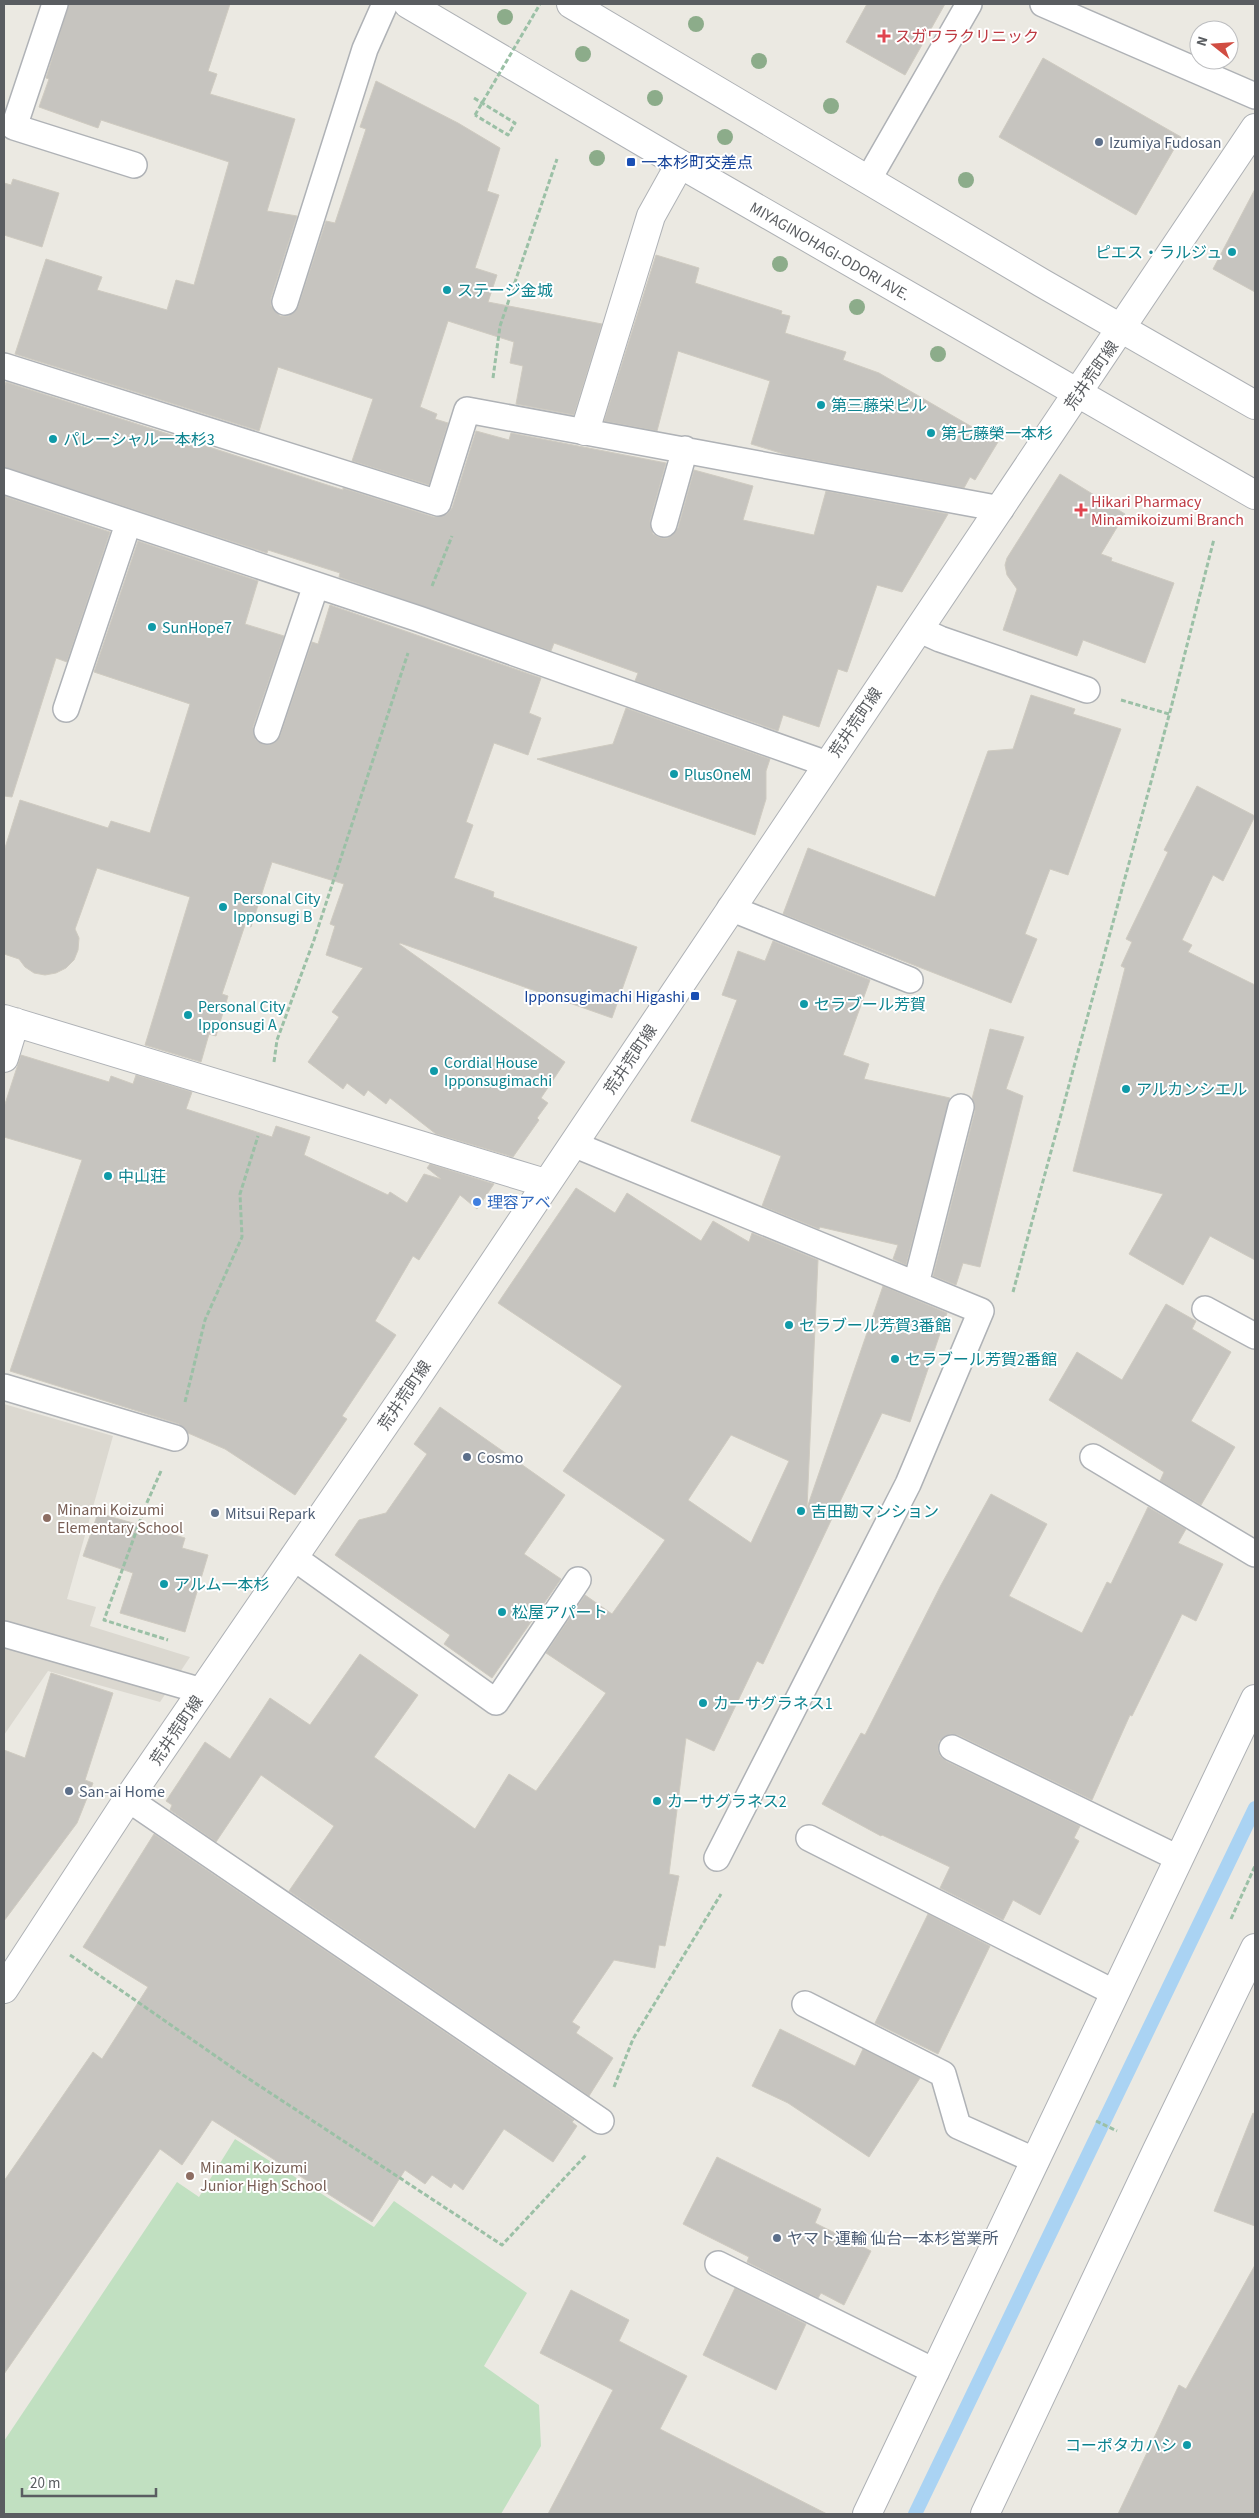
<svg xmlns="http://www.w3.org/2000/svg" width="1259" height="2518" font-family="'Source Sans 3','Noto Sans JP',sans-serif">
<rect width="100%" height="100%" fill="#ebe9e2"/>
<path fill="#dbd8d0" d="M4,1404l109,32 -46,163 29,8 -6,19 100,31 -30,45 -112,-31 -44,64z"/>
<path fill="#c1e0c1" d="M235,2139l139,88 20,-26 133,92 -43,73 55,39 2,41 -40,68h-497v-73l173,-259 22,15z"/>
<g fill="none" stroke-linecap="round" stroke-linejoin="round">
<path stroke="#aad3f3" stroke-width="14" d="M915,2514l340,-706"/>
</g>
<path fill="#c6c4bf" stroke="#cfcbc1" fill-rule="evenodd" d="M69,4h161l-22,67 9,3 -7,20 85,25 -28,92 30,5 -26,82v8l9,10h9l9,-9 28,-86 9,2 31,-94 -6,-2 16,-46 82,42 42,25 -13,43 12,4 -24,73 22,7 -9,27 114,22 -28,91 -58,-11 7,-38 -13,-3 4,-21 -66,-21 -28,86 17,7 -2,5 13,4 -19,62 -77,-24 21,-62 -95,-32 -19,64 -244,-77 31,-95 56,18 -5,13 70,20 9,-30 18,5 35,-123 -128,-42 -3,8 -59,-21 10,-28 -3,-1z
M867,4h78l-40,71 -59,-33z
M1043,58l138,79 -45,78 -137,-78z
M13,179l46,14 -17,54 -38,-12v-52l7,2z
M1255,189v103l-42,-23z
M656,255l43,13 -4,15 87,28 -1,3 9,2 -5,17 61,19 -3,8 36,13 119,69 -23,38 -5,-3 -6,11 -177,-33 -36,-11 19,-63 -92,-30 -21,80 -53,-10z
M6,382l337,108v-2l91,29 13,-3 5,-6 24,-77 33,9 2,-7 155,30 -16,58 3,13 8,4h7l10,-10 16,-58 59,16 -10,34 71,15 12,-44 122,23 -46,78 -25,-7 -30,87 -9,-3 -19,58 -36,-12 -5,16 -143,-50 3,-8 -84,-30 -3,8 -212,-74 1,-4 -72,-23 -1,3 -263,-86v-79z
M1060,474l65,40 -24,40 11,4 -1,3 63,22 -29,80 -62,-23 -6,16 -74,-26 14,-41 -10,-14 -2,-10 2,-7z
M4,496l106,36 -43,130 -11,-4 -44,139 -8,-1z
M138,541l120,40 -13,43 39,12 -31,91 3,13 6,4 8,1 10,-9 32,-94 6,2 12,-39 211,73 -12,35 12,5 -13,37 -34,-12 -28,79 7,3 -19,53 40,14 -1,5 144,50 -25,71 -212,-75 -1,1 166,118 -24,36 7,5 -11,15 2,2 -26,37 -77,-23 -46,-36 -4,6 -18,-14 -4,6 -17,-13 -4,6 -35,-27 31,-45 -7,-5 31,-44 -37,-13 9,-29 -5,-2 14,-40 -72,-22 -21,65 -6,-2 -23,69 6,2 -12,40 -7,-2 -8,28 -56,-17 45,-148 -93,-29 -22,61 4,9 -1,12 -4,10 -8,8 -10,5 -11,2 -11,-2 -9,-6 -6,-8 -15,-5v-103l16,-51 88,28 3,-7 39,12 40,-129 -96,-32z
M1031,695l44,14 -2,5 48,15 -53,146 -18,-6 -25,65 12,5 -26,64 -228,-89 25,-66 127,49 53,-146 25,-2z
M626,708l144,51 -4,12v28l-11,36 -218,-76 76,-15z
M1197,786l58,30 -32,65 -10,-6 -31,65 10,5 -4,7 67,33v275l-45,-24 -27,49 -54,-31 34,-60 -90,-23 52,-203 -4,-2 11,-24 -6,-3 42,-87 -4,-2z
M773,941l97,39 -27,75 26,9 -5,15 86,19 -44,167 -13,-6 5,-14 -78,-18 -1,2 -57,-23 19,-50 -90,-35 46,-121 -15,-5 16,-44 27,10z
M990,1029l34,8 -18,52 17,7 -43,171 -17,-4 -7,22 -23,-9 42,-165 -3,-12z
M21,1055l88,27 2,-6 22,8 3,-9 56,17 -6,17 86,28 4,-11 34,11 -6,18 84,40 2,-3 17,11 17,-29 17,5 -14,-11 3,-4 64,20 -17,25 -17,-14 -41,65 -6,-4 -38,65 21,14 -54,81 5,3 -52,76 -70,-46 -37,-16 -9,-9 -169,-53 72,-211 -78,-23v-30z
M576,1188l39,25 12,-20 74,48 12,-20 36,21 3,-9 66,27 -11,248 76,-222 64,27 -37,109 -28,-9 -119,251 -6,-3 -43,90 -28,-13 -17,136 10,2 -14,70 -6,-1 -4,23 -41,-8 -42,62 8,5 -4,6 37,25 -24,38 -300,-205 45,-65 -73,-51 -45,67 -46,-32 2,-5 -6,-4 39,-59 25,17 40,-61 40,27 50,-71 58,41 -44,62 101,72 34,-55 27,17 70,-98 -60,-40 39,-58 27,19 53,-74 -102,-69 59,-85 -124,-83zM731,1435l58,26 -38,82 -63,-43z
M1166,1304l30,17 -4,8 39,23 -40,69 44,26 -34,58 -41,-24 4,-9 -115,-72 28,-48 45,28z
M440,1407l125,88 -41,59 37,25 -69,99 -48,-34 6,-9 -115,-80 24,-35 27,-7 41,-59 -13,-10z
M991,1494l56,30 -38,72 73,37 25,-51 4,2 37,-77 38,22 -8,14 45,21 -27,57 -14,-7 -50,102 -2,-1 -38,85 -134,-65 -8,-1 -11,7 -1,9 2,6 6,5 134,65 -6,12 5,3 -39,74 -27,-15 -10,20 -63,-32 10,-21 -68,-32 -1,1 -59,-32 39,-71 4,2 76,-150z
M98,1513l87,25 -3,10 26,7 -23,77 -65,-19 13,-40 -50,-17z
M51,1673l62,20 -28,87 8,3 -16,40 -73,98v-171l21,8z
M154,1834l420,286 -2,2 5,4 -24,36 -49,-33 -41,61 -9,-7 -3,5 -19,-13 -7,9 -20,-14 -33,52 -160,-102 -30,45 -22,-16 -156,225v-193l89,-129 9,7 46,-72 -65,-40z
M928,1914l62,32 -52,108 -63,-31z
M780,2029l75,37 8,-17 57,29 -51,79 -81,-54 -36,-17z
M1253,2113l2,1v112l-41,-15z
M717,2157l104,52 -6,14 56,28 -27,54 -23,-12 -3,5 -71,-36 2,-5 -66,-33z
M1255,2265v249h-137l61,-129 7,4z
M735,2288l71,36 -30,66 -73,-35z
M571,2290l58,30 -10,21 68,35 -27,53 167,85h-279l65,-124 -73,-37z"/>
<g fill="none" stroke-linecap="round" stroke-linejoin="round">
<g stroke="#afb2b6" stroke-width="28">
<path id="lane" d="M55,4l-41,123 120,38
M1043,4l212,92
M868,180l101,-176
M285,302l80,-253 20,-45
M4,366l434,137 29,-93 534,99
M4,481l415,138 408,145
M664,524l21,-75
M918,629l22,10 147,51
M66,709l62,-185
M267,731l49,-146
M730,908l180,72
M573,1144l408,167 -73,173 -191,374
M916,1284l45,-177
M1205,1309l50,27
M4,1387l171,51
M1093,1457l162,97
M293,1557l203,145 82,-122
M4,1634l198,57
M952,1748l226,110
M128,1799l473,322
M809,1838l306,155
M805,2004l138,70 15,52 78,35
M718,2264l218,108"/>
</g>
<g stroke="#afb2b6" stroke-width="30">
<path id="street" d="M585,431l66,-215 29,-52
M4,1019l541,164
M4,1058l11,-36"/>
</g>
<g stroke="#aeb1b5" stroke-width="30">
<g id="secondary">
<path id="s1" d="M408,4l272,160 575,331"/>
<path d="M571,4l471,279 213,122"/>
<path d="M4,1989l124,-190 281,-410 846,-1261"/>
<path d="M867,2514l388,-815"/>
<path d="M985,2514l172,-364 98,-202"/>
</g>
</g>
<path stroke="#9bc0a6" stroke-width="3" stroke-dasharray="5 2.5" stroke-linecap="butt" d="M474,98l41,25 -7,12 -33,-20
M493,378l7,-52 57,-167
M432,586l20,-50
M1121,700l48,14
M274,1062l3,-22 37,-100 94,-287
M1013,1292l158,-584 43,-169
M185,1402l20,-82 37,-83 -2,-43 18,-58
M161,1471l-16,36 -41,113 64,20
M1231,1919l24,-53
M70,1955l173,120 259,170 84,-90
M614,2087l19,-48 88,-145
M1096,2121l21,10"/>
<use href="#lane" stroke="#fff" stroke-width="25"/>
<use href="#street" stroke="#fff" stroke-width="28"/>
<use href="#secondary" stroke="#fff" stroke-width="28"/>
<path stroke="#9bc0a6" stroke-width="3" stroke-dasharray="5 2.5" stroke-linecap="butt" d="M475,115l65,-111"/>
</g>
<g fill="#8cac8a">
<circle cx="505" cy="17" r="8"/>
<circle cx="696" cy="24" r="8"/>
<circle cx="583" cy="54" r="8"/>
<circle cx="759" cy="61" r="8"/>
<circle cx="655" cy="98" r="8"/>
<circle cx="831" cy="106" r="8"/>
<circle cx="725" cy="137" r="8"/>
<circle cx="597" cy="158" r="8"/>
<circle cx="966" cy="180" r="8"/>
<circle cx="780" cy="264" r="8"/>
<circle cx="857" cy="307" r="8"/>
<circle cx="938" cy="354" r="8"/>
</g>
<g fill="#e0444e" stroke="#fff" stroke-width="2">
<path d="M881.5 28.5h5v5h5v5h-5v5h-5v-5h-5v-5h5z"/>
<path d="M1078.5 502.5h5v5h5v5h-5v5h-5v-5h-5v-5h5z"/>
</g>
<g fill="#5c6f8a" stroke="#fff" stroke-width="2">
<circle cx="1099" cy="142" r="5"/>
<circle cx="467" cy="1457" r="5"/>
<circle cx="215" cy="1513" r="5"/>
<circle cx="69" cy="1791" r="5"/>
<circle cx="777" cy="2238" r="5"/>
</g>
<g fill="#1a4fb4" stroke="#fff" stroke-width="2">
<rect x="626" y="157" width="10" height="10" rx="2.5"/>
<rect x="690" y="991" width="10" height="10" rx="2.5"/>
</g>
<g fill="#0f9aa8" stroke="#fff" stroke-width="2">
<circle cx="1232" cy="252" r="5"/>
<circle cx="447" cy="290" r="5"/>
<circle cx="821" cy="405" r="5"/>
<circle cx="931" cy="433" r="5"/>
<circle cx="53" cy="439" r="5"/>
<circle cx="152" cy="627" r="5"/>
<circle cx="674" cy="774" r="5"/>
<circle cx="223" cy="907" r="5"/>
<circle cx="804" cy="1004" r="5"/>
<circle cx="188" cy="1015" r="5"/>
<circle cx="434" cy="1071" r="5"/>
<circle cx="1126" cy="1089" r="5"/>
<circle cx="108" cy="1176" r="5"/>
<circle cx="789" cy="1325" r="5"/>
<circle cx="895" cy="1359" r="5"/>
<circle cx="801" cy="1511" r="5"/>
<circle cx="164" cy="1584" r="5"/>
<circle cx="502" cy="1612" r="5"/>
<circle cx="703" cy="1703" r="5"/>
<circle cx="657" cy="1801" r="5"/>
<circle cx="1187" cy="2445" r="5"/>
</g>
<circle fill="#3f7fe0" stroke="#fff" stroke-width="2" cx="477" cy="1202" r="5"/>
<g fill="#8d6e63" stroke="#fff" stroke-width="2">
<circle cx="47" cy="1518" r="5"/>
<circle cx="190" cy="2176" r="5"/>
</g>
<g text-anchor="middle" stroke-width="4" stroke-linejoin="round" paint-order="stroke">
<g font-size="16" fill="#be3a42" stroke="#fff" text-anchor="start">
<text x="895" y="42">スガワラクリニック</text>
<text x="1091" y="507">Hikari Pharmacy<tspan x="1091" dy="18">Minamikoizumi Branch</tspan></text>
</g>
<g font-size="16" fill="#4e5e75" stroke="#fff" text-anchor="start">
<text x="1109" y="148">Izumiya Fudosan</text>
<text x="477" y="1463">Cosmo</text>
<text x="225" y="1519">Mitsui Repark</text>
<text x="79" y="1797">San-ai Home</text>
<text x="787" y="2244">ヤマト運輸 仙台一本杉営業所</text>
</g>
<g font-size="16" fill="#164399" stroke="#fff" text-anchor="start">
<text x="641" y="168">一本杉町交差点</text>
<text x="685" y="1002" text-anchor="end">Ipponsugimachi Higashi</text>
</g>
<g font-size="16" fill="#5a5d61" stroke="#fff">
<text dy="6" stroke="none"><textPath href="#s1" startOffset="489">MIYAGINOHAGI-ODORI AVE.</textPath></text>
<text transform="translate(1091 375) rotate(-55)" y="6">荒井荒町線</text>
<text transform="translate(855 722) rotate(-56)" y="6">荒井荒町線</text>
<text transform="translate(630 1059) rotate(-56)" y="6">荒井荒町線</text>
<text transform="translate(404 1395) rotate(-56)" y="6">荒井荒町線</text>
<text transform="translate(176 1730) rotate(-56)" y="6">荒井荒町線</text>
</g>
<g font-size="16" fill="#0d838f" stroke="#fff" text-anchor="start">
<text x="1222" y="258" text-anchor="end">ピエス・ラルジュ</text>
<text x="457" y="296">ステージ金城</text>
<text x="831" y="411">第三藤栄ビル</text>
<text x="941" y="439">第七藤榮一本杉</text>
<text x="63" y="445">パレーシャル一本杉3</text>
<text x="162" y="633">SunHope7</text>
<text x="684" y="780">PlusOneM</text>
<text x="233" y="904">Personal City<tspan x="233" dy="18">Ipponsugi B</tspan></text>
<text x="814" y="1010">セラブール芳賀</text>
<text x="198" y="1012">Personal City<tspan x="198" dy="18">Ipponsugi A</tspan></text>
<text x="444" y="1068">Cordial House<tspan x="444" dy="18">Ipponsugimachi</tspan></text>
<text x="1136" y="1095">アルカンシエル</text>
<text x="118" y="1182">中山荘</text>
<text x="799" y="1331">セラブール芳賀3番館</text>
<text x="905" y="1365">セラブール芳賀2番館</text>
<text x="811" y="1517">吉田勘マンション</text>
<text x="174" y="1590">アルム一本杉</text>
<text x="512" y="1618">松屋アパート</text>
<text x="713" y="1709">カーサグラネス1</text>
<text x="667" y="1807">カーサグラネス2</text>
<text x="1177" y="2451" text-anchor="end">コーポタカハシ</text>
</g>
<g font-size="16" fill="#366cbe" stroke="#fff" text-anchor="start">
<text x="487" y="1208">理容アベ</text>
</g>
<g font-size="16" fill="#785e54" stroke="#fff" text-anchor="start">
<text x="57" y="1515">Minami Koizumi<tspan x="57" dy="18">Elementary School</tspan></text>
<text x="200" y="2173">Minami Koizumi<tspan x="200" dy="18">Junior High School</tspan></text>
</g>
</g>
<rect width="1259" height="2518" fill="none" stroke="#5a5d61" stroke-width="10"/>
<g transform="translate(1214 45) rotate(287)"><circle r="24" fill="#ffffff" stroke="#bdbec0"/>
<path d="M0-4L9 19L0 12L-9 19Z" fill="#d14d42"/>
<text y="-8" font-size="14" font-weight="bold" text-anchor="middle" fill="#5a5d61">N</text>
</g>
<path d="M22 2488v8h134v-8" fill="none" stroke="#5a5d61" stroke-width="2.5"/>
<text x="30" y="2488" font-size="15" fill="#5a5d61" stroke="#ffffff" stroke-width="4" paint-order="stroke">20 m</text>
</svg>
